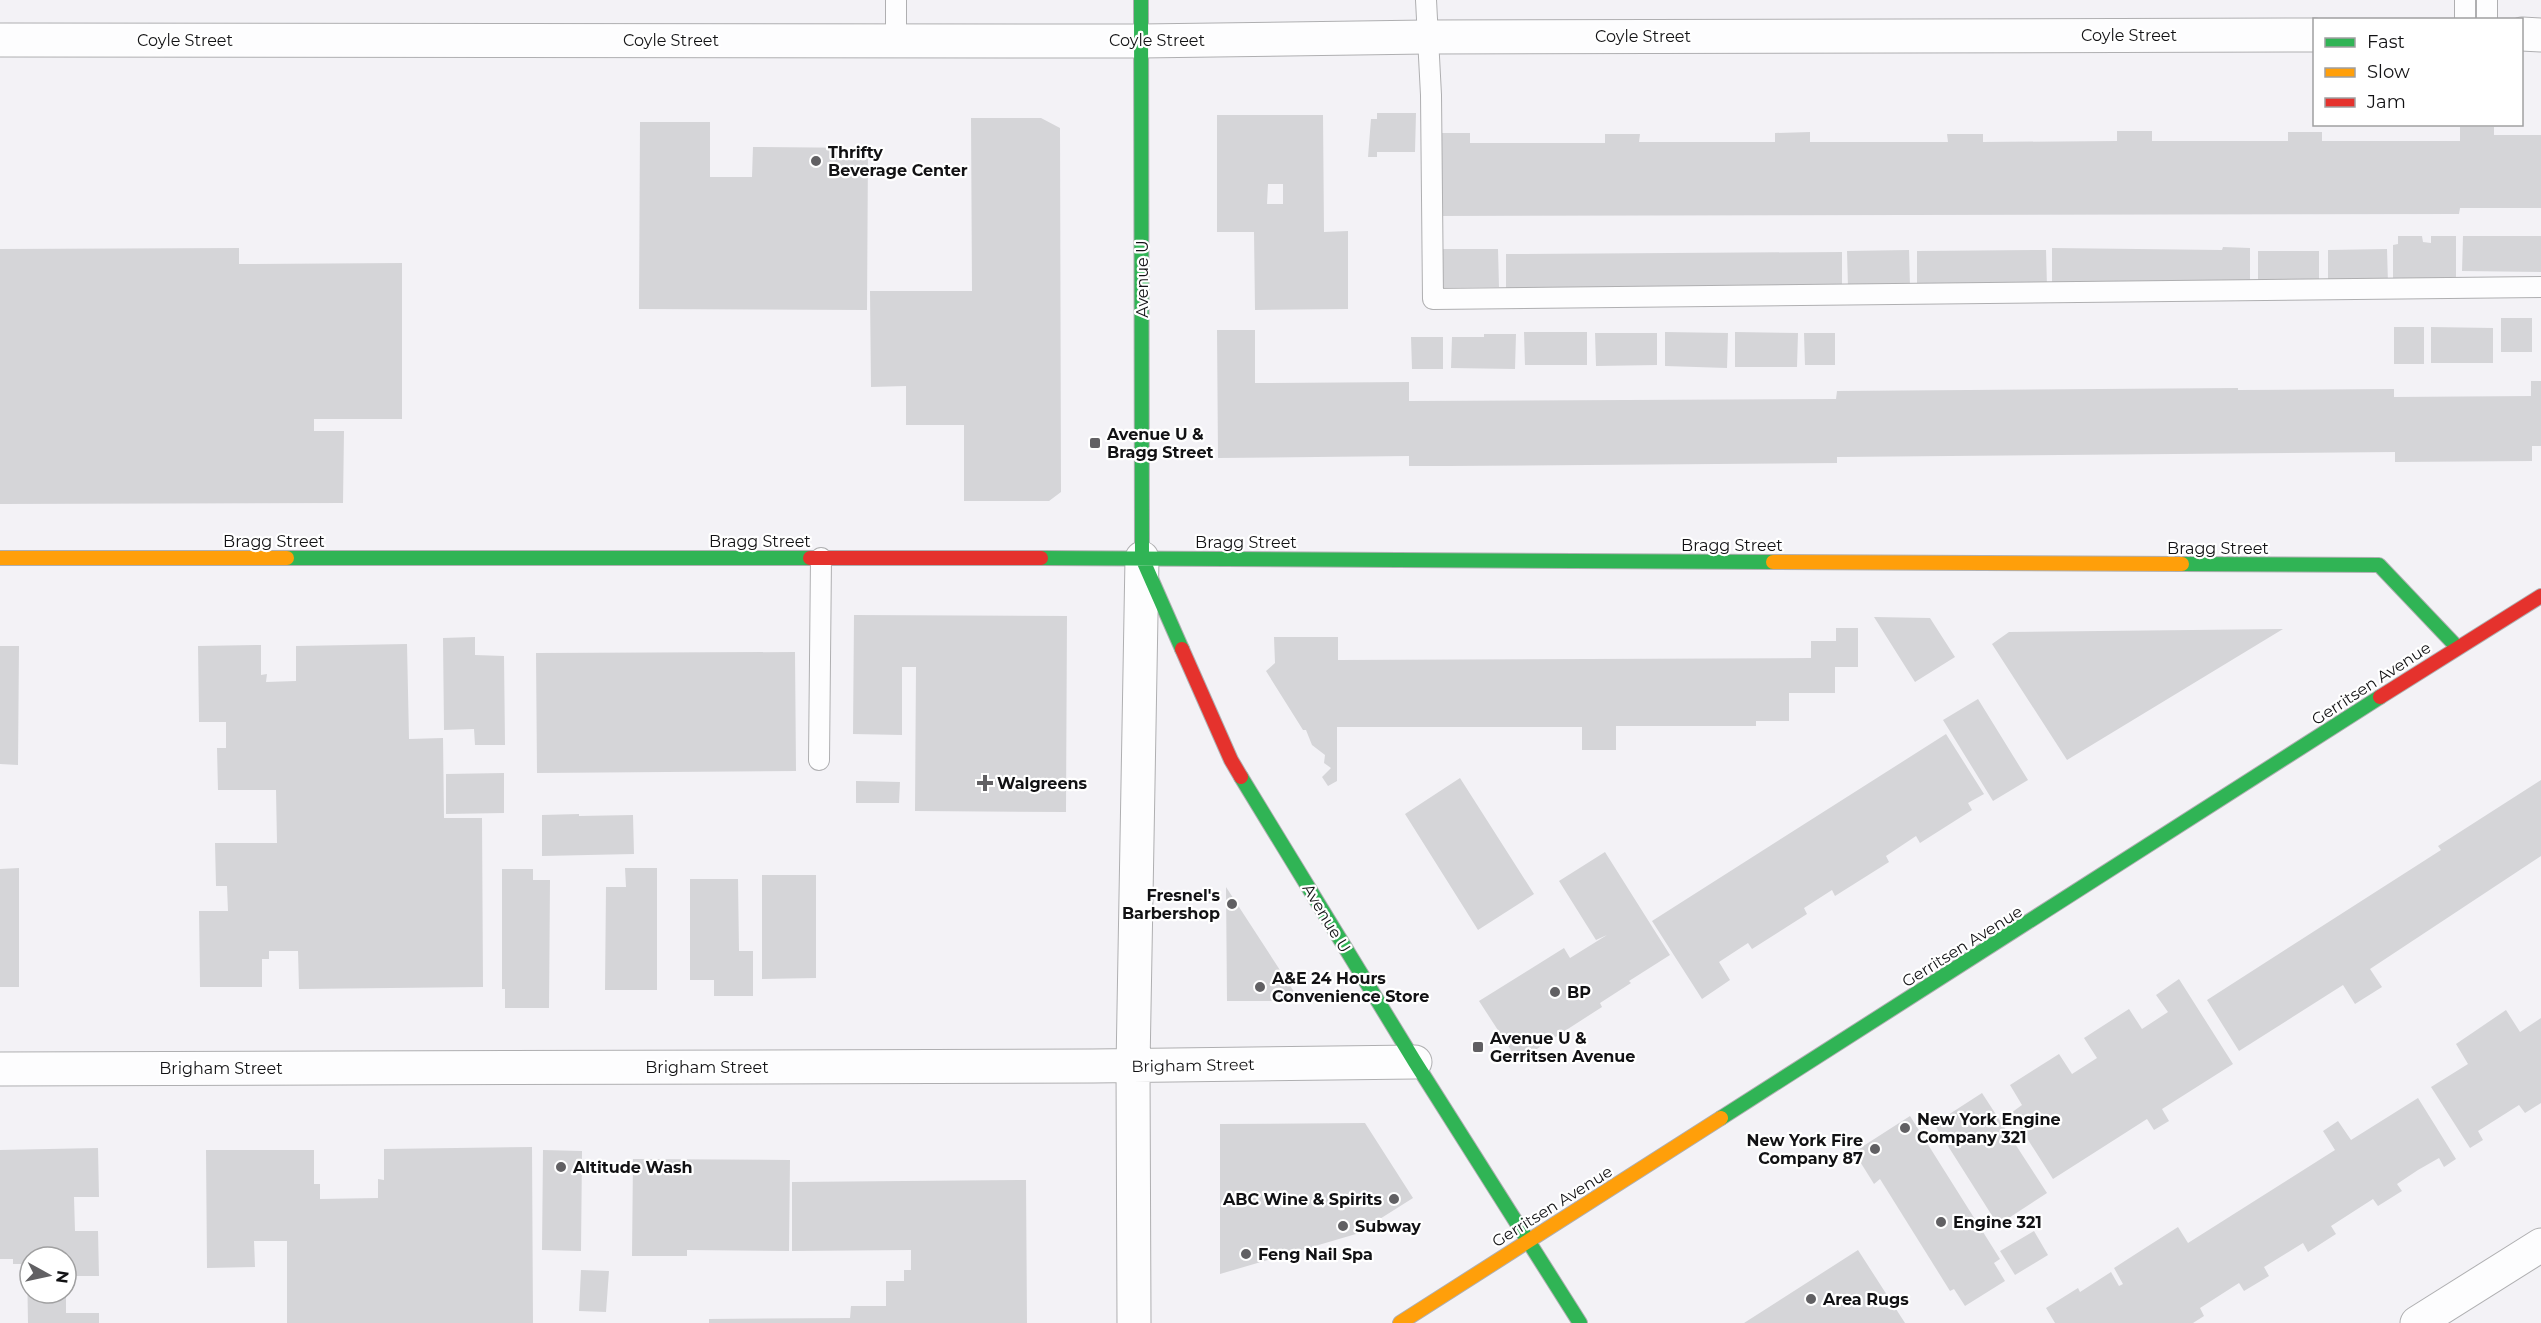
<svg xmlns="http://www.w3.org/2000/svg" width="2541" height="1323" font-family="Montserrat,sans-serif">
<rect width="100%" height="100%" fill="#f3f2f6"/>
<path fill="#d5d5d8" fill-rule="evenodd" d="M1377,113h39l-1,39h-38v5h-9l3,-38h6z
M1217,115h106l1,117 24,-1v78l-93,1 -1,-78h-37zM1268,184h15v20h-16z
M971,118h70l19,10 1,364 -12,9h-85v-76h-58v-39l-35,1 -1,-96h102z
M640,122h70v55h42l1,-30 115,1 -1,162 -228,-1z
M2460,127h34v8h47v73h-81l-1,6 -1025,2v-83h36v10h135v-9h35l-1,8h136v-9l35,-1v10h138l-1,-8h36v8l134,-1v-10h35v10h136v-9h34v9h138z
M2398,236h24l1,6 8,1v-7h25v43h-63v-34l5,-1z
M2463,236h78v36l-79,-1z
M2223,247l27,1v36l-198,3v-39l170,2z
M239,248v16l163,-1v156h-88v12h30l-1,72 -343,1v-255z
M1437,249h61l1,38 -62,1z
M2387,249l1,35h-60v-34z
M1909,250l1,37 -62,1 -1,-37z
M2046,250l1,37 -130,-2v-34z
M2258,251h61v35l-61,1z
M1842,252v35l-336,2v-35z
M2501,318h31v34h-31z
M2394,327h30v37h-30z
M2431,327l62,1v35h-62z
M1217,330h38v53l154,-1v19l427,-2 1,-8 401,-3v2l156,-1v8l137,-1v-15h10v65h-9v15l-137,1v-10l-558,5v6l-389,3h-39v-10l-191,2z
M1524,332h63v33h-62z
M1665,332l63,1 -1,35 -62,-2z
M1735,332l63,1 -1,34h-62z
M1595,333h62v32l-61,1z
M1804,333h31v32h-30z
M1484,334h32l-1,35 -64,-1 1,-31h32z
M1411,337h32v32h-31z
M854,615l213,1 -1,196 -151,-1 1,-144h-14v68l-49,-1z
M1874,617l56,1 25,39 -40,25z
M1836,628h22v39h-23v26h-46v28h-33v5h-140v24h-34v-23h-245v54l-9,5 -6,-9 9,-9 -7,-5 1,-8 -13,-10 -6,-15h-3l-37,-59 9,-8 -1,-26h64v23l473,-2v-17h25z
M2283,629l-216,131 -75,-116 17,-12z
M475,637v18l29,1 1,89h-30l-1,-16 -30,1 -1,-92z
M407,644l2,95 34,-1 1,80h38l1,169 -184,2 -1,-38h-29v8h-7v28h-62l-1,-76h29l-1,-25h-11l-1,-43h62l-1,-53h-58l-1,-42h9v-26h-27l-1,-76 63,-1v30l6,-1 -1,8 30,-1v-35z
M0,646h19l-1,119 -18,-1z
M795,652l1,119 -259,2 -1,-120z
M1978,699l50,81 -35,21 -50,-81z
M1946,734l38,60 -16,9 4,7 -52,33 -4,-7 -30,20 3,6 -54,34 -3,-6 -28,18 3,6 -55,35 -4,-6 -29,19 11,18 -28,19 -50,-78z
M504,773v40l-58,1v-40z
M1460,778l74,116 -56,36 -73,-116z
M2541,780v76l-171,113 12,18 -27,17 -12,-19 -104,66 -32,-51 234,-150 -3,-4z
M856,781l44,1 -1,21h-43z
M579,814v2l54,-1 1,39 -92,2v-41z
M1605,852l65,103 -41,26 2,2 -31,20 2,4 -84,54 -39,-60 85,-53 6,10 37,-23 -11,5 -37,-59z
M19,868v119h-19v-118z
M625,868h32v122h-52l1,-103h20z
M502,869h31v11h17l-1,128h-44v-19h-3z
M762,875h54v103l-54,1z
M690,879h48l1,72h14v45h-39v-16h-24z
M1226,887l74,114h-73z
M2179,979l54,85 -71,45 7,12 -15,9 -7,-11 -94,60 -42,-66 11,-8 -12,-20 49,-31 13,20 25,-16 -13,-20 45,-29 13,20 26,-17 -12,-17z
M2506,1010l14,22 21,-14v85l-16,10 -6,-8 -41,26 5,9 -13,8 -39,-61 37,-23 -12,-20z
M1982,1093l65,100 -49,32 -64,-101z
M2418,1098l38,61 -12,8 -5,-9 -21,12 -21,14 5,7 -24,15 -5,-7 -42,27 5,8 -28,18 -5,-9 -39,24 5,9 -25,15 -5,-8 -39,25 4,8 -11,7h-138l-9,-15 32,-20 2,4 31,-20 8,14 4,-2 -9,-16 31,-20 33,-21 10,16 147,-93 -12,-19 15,-10 13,19z
M1910,1116l90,143 -6,4 11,18 -40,25 -11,-17 -4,2 -70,-112 -6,5 -20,-32z
M1365,1123l48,75 -57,36 -136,40v-150z
M532,1147l1,176h-246v-82h-33l1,26 -48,1 -1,-118h108v34h6v15l58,-1v-19l6,1v-31z
M98,1148l1,49h-25l1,34h23l1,45h-33v-19h-36v36h36v20h33v10h-71l-1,-59h-14v-5h-13v-109z
M543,1150l39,1 -1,100 -39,-1z
M633,1159l157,1 -1,91 -102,-1v6h-55z
M1026,1180l1,143h-318v-4l141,-1 1,-12h35v-25h18v-11h7v-20l-119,1v-69z
M2034,1231l14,24 -33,20 -15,-24z
M1858,1250l47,73h-161z
M581,1270l28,1 -3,41 -27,-1z"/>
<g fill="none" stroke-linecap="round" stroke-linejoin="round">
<g stroke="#afafb1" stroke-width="22">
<path id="lane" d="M896,0v40
M1426,0l5,95 2,204 1108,-12
M2465,0v20
M2487,0v20
M819,760l2,-202"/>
</g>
<g stroke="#afafb1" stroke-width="35">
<path id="street" d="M2522,34l19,1
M0,40l1141,1 285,-4 888,-2
M0,1069l1093,-3 322,-4
M1134,1323l-1,-257 9,-508
M2417,1323l124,-78"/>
</g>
<g stroke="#afafb1" stroke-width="16">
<path id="fast" d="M1141,0l1,558 40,91
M287,558h523
M1041,558l732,4
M2182,564l197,1 78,82
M1241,777l174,285 165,261
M1721,1118l659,-421"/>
</g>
<g stroke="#afafb1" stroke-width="16">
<path id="slow" d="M0,558h287
M1773,562l409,2
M1400,1323l321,-205"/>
</g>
<g stroke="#afafb1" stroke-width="16">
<path id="jam" d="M810,558h231
M1182,649l49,111 10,17
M2380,697l161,-101"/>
</g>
<use href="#lane" stroke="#fdfdfe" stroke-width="20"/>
<use href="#street" stroke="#fdfdfe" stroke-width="33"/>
<use href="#fast" stroke="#30b455" stroke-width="14"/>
<use href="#slow" stroke="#ff9f0a" stroke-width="14"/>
<use href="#jam" stroke="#e5322d" stroke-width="14"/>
</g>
<g fill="#616063" stroke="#fff" stroke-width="2">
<circle cx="816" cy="161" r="6"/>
<rect x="1089" y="437" width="12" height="12" rx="3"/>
<path d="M982 774h6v6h6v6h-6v6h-6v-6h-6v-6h6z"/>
<circle cx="1232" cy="904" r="6"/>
<circle cx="1260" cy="987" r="6"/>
<circle cx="1555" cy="992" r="6"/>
<rect x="1472" y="1041" width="12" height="12" rx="3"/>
<circle cx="1905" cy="1128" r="6"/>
<circle cx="1875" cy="1149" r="6"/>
<circle cx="561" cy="1167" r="6"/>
<circle cx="1394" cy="1199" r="6"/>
<circle cx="1941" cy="1222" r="6"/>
<circle cx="1343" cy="1226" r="6"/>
<circle cx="1246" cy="1254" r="6"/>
<circle cx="1811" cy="1299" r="6"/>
</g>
<g text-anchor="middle" stroke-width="4.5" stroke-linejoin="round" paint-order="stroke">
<g font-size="16" fill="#121214" stroke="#fff">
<text x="2129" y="41">Coyle Street</text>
<text x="1643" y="42">Coyle Street</text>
<text x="185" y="46">Coyle Street</text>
<text x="671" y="46">Coyle Street</text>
<text x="1157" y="46">Coyle Street</text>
<text transform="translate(1142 279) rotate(-90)" y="6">Avenue U</text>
<text x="274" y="547">Bragg Street</text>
<text x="760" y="547">Bragg Street</text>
<text x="1246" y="548">Bragg Street</text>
<text x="1732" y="551">Bragg Street</text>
<text x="2218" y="554">Bragg Street</text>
<text transform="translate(2371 683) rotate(-33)" y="6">Gerritsen Avenue</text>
<text transform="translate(1327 918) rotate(59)" y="6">Avenue U</text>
<text transform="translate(1962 946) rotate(-32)" y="6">Gerritsen Avenue</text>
<text transform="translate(1193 1065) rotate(-1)" y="6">Brigham Street</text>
<text x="707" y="1073">Brigham Street</text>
<text x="221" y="1074">Brigham Street</text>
<text transform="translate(1552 1206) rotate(-32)" y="6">Gerritsen Avenue</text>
</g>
<g font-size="16" font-weight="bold" fill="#121214" stroke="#fff" text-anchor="start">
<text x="828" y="158">Thrifty<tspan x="828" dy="18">Beverage Center</tspan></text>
<text x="1107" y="440">Avenue U &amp;<tspan x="1107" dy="18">Bragg Street</tspan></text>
<text x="997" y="789">Walgreens</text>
<text x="1220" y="901" text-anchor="end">Fresnel's<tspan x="1220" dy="18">Barbershop</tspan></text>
<text x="1272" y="984">A&amp;E 24 Hours<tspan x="1272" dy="18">Convenience Store</tspan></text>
<text x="1567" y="998">BP</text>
<text x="1490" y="1044">Avenue U &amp;<tspan x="1490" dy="18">Gerritsen Avenue</tspan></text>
<text x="1917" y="1125">New York Engine<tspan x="1917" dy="18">Company 321</tspan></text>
<text x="1863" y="1146" text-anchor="end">New York Fire<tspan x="1863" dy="18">Company 87</tspan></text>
<text x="573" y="1173">Altitude Wash</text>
<text x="1382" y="1205" text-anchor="end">ABC Wine &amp; Spirits</text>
<text x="1953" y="1228">Engine 321</text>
<text x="1355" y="1232">Subway</text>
<text x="1258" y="1260">Feng Nail Spa</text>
<text x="1823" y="1305">Area Rugs</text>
</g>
</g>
<rect x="2313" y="18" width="210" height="108" fill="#ffffff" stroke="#a0a0a1" stroke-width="1.5"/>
<rect x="2325" y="38" width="30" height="9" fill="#30b455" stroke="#a0a0a1" stroke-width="1.5"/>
<text x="2367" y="48" font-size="18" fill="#121214">Fast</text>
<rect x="2325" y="68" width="30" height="9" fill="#ff9f0a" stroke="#a0a0a1" stroke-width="1.5"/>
<text x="2367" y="78" font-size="18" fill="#121214">Slow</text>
<rect x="2325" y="98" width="30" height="9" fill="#e5322d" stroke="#a0a0a1" stroke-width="1.5"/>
<text x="2367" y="108" font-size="18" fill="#121214">Jam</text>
<g transform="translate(48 1275) rotate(98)"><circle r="28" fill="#ffffff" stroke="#a0a0a1" stroke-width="1.5"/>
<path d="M0-4.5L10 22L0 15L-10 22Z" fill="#616063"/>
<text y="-9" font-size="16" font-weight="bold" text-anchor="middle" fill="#121214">N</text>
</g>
</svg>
